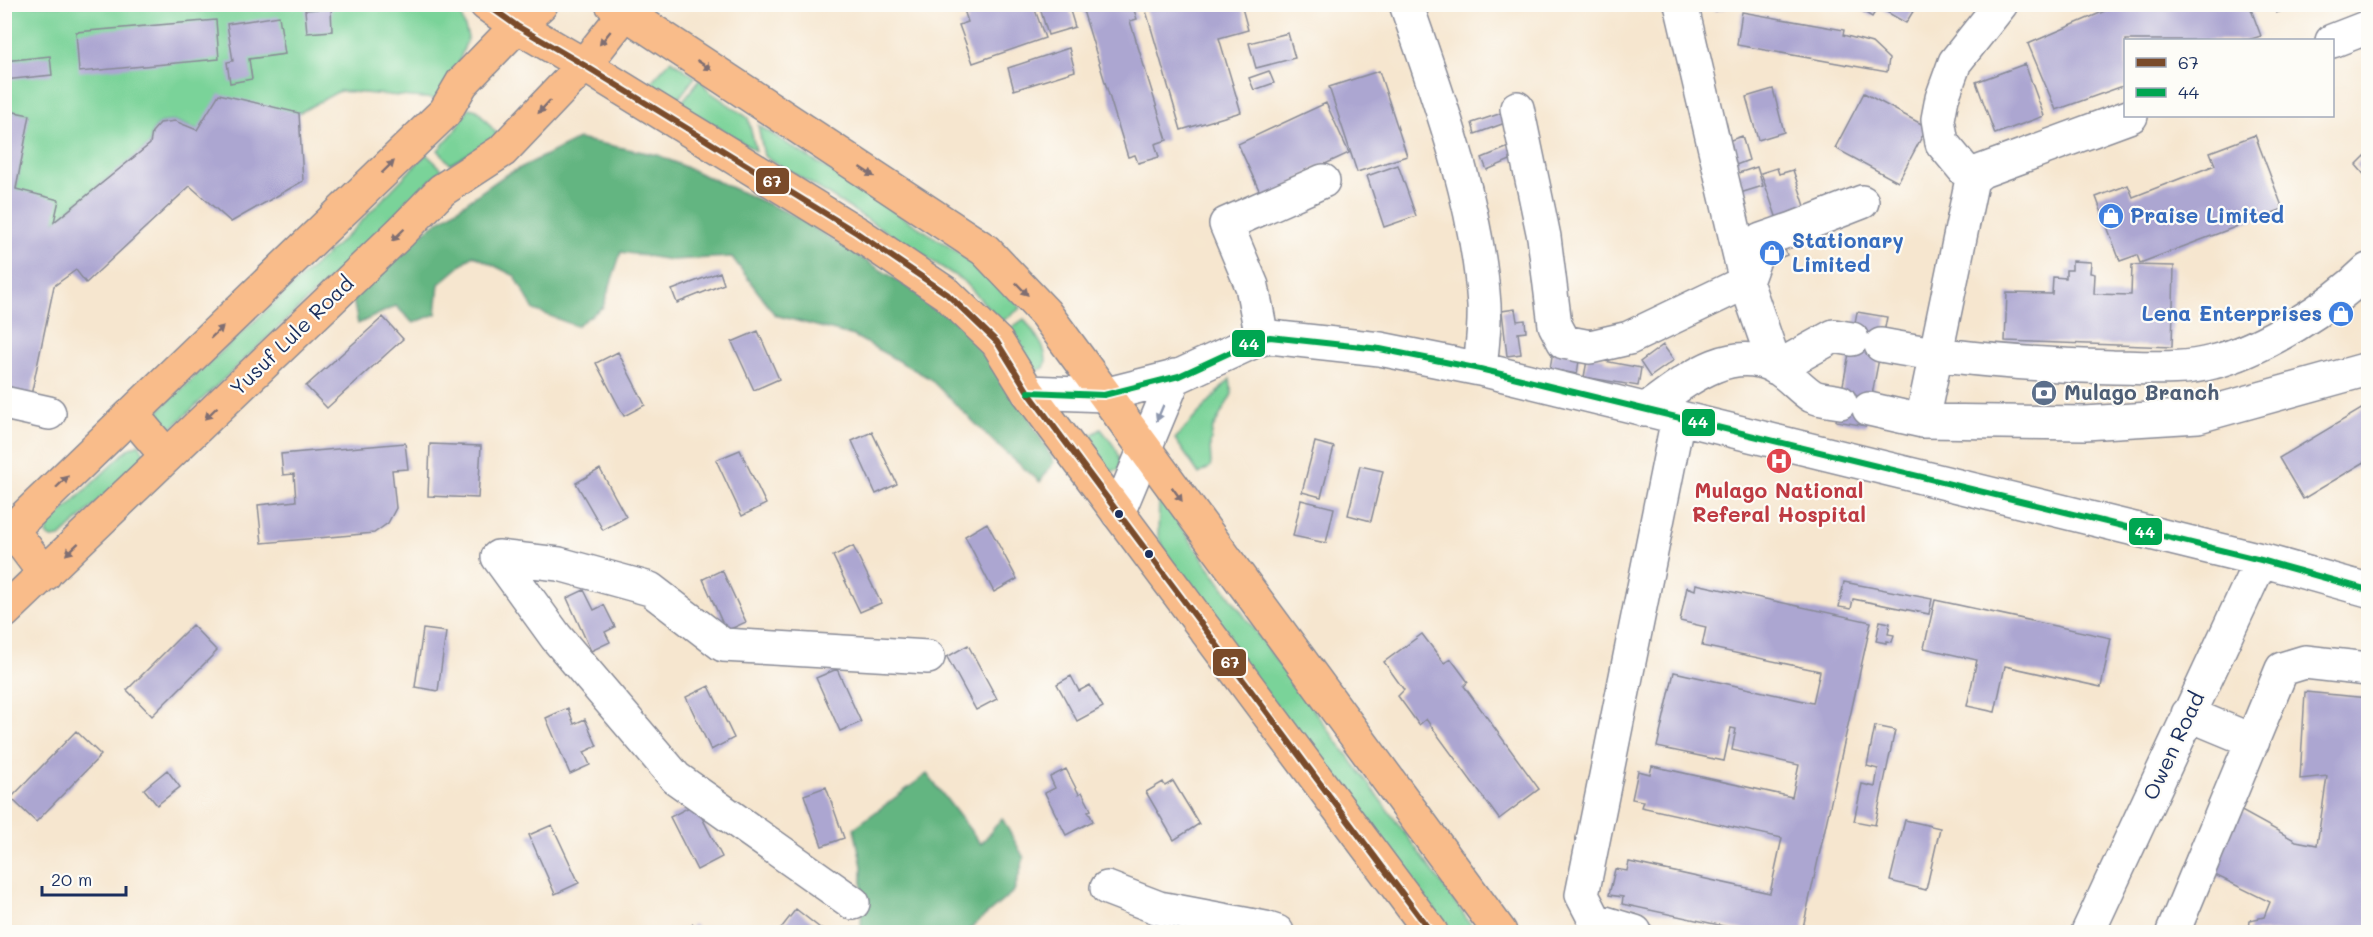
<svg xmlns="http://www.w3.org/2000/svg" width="2373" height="937" font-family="Mali,sans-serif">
<rect width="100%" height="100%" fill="#fdfcf7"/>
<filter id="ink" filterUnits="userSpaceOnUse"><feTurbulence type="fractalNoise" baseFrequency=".0167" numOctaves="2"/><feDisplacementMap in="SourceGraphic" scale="12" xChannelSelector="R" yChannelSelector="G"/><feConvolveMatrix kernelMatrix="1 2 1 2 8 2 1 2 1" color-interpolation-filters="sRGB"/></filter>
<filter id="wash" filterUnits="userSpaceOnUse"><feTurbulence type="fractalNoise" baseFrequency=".008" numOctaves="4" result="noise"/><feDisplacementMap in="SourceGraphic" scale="24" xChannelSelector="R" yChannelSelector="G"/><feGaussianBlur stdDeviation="1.35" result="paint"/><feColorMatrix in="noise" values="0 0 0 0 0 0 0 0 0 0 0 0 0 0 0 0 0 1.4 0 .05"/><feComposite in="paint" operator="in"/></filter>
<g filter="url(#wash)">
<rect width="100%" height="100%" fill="#f6e6cf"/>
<path fill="#7ad399" stroke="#4a817c" stroke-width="1.5" d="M5,5h453l10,32 -12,33 -20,29 -97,-8 -40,22 -102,17 -22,-9 -15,2 -8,9 -2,12 -96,78 -38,-33 13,-74 -24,-5z
M671,60l24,17 -22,29 -36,-9z
M700,79l9,12 39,27 8,33 -52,-32 -26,-12z
M469,108l8,2 20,24 -1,5 -46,25 -12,-14 16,-18z
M758,125l192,122 36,26 35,35 -20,14 -36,-40 -150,-96 -51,-30z
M426,154l16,15 -82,81 -188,178 -10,-2 -3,-16 196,-182z
M1024,319c9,14 28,32 20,49l-8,3 -8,-1 -23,-38z
M1230,379l2,15 -19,34 -3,16 1,20 -2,4 -10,6 -24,-35z
M1101,429c8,11 24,26 18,41l-7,1 -9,-7 -15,-27z
M139,444l5,9 -2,8 -82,76 -8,1 -6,-3 2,-9 80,-77z
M1159,495c101,149 214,290 317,437h-32l-264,-354 -22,-41z"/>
<path fill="#63b581" stroke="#3f7270" stroke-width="1.5" d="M578,139l80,16 135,60 149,93 58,58 54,96 -14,20 -43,-37 -68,-67 -75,-42 -79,-21 -43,-58 -61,3 -50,-8 -18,55 -27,19 -42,-16 -19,-34 -42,-21 -34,29 -3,30 -23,9 -17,-17 -38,18 -6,-29 59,-54 93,-65z
M927,774l54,70 21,-26 22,40 -10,33 -48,41h-105l1,-66 -8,-38z"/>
<g id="blocks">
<path fill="#aca6d1" d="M962,4h42l2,4 10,-4h17l12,34 -72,25 -14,-38 9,-3z
M1051,4h17l7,23 -27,8 -8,-27z
M1081,4h51l5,15 -7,2 37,119 -12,4 4,13 -21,6 -3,-8 -7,2z
M1144,4h97l7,26 -29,8 22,74 -60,18z
M1714,4h24v1l-23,6z
M1851,4l28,1h38l-11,18 -28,-16 -6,10z
M2121,4h128l12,32 -13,4h-122v45l-70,25 -28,-66z
M2273,4h25v1l-22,8z
M331,8l1,23 -25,2 -2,-23z
M1742,12l102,18 -1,5 29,8 17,16 -2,13 -150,-27z
M279,16l6,38 -36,5 3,20 -22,4 -3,-21 6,-1 -6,-37z
M216,20l3,39 -140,13 -3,-40z
M1288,33l7,25 -39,10 -7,-25z
M1069,48l6,23 -61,19 -6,-22z
M50,56l2,19 -48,5v-19z
M2025,64l19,52 -49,18 -19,-52z
M1269,71l5,12 -20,7 -5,-12z
M1379,71l28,85 -50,16 -28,-85z
M1773,89l11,43 -26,8 -12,-43z
M1864,93l63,34 -29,55 -63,-34z
M219,94l80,19 4,68 -72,41 -41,-36 -104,97 -10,-13 -22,16 -24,114 -26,-5v-285l26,5 -14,74 43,11 -5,22 96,-78 2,-12 8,-9 15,-2 22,9z
M1326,103l23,50 -37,17 -47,33 -27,-59z
M1502,113l3,10 -30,11 -3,-11z
M2255,135l28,74 -143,54 -3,-8 -17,6 -24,-64 32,-12 5,12 82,-32 -5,-13z
M1742,136l7,24 -13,5 -8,-24z
M1516,144l6,11 -35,15 -5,-12z
M2368,153v26l-12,-14z
M1398,165l18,51 -32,11 -17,-51z
M1757,167l6,19 -23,7 -5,-19z
M1777,168l2,6 14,-4 13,39 -29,10 -16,-46z
M1783,243l4,12 -15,6 -5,-13z
M2072,261l19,1 -1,11 5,1 -1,20 37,1 1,-30 42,1 -2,81 -167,-6 2,-48 45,1 1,-17 13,1v-8h6z
M720,272l4,12 -47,19 -5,-13z
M1515,309l2,12 8,-1 1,12 -8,1 3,21 -14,2 -5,-45z
M1857,312l30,5 -21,109 -30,-5z
M383,317l20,22 -76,69 -21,-22z
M758,331l21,48 -25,11 -22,-48z
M1663,345l11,15 -24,17 -10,-15z
M1553,350l27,4 -3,20 -27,-5z
M618,352l27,53 -21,11 -28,-53z
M1588,355l17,3 -1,3 37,7 -3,18 -54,-9z
M2368,405v55l-65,39 -24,-41z
M872,432l25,52 -21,10 -24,-53z
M1315,442l19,5 -13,50 -19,-5z
M405,443l3,26 -16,1 4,38 -8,15 -14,10 -112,10 -4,-38 38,-4 -2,-27 -11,1 -2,-21z
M430,444l51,2 -3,52 -50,-2z
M740,450l26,54 -24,12 -26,-56z
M1360,466l23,5 -12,50 -23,-6z
M600,469l26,48 -23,13 -27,-47z
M1301,500l33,8 -8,35 -33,-7z
M987,523l30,56 -23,13 -29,-56z
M853,546l28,57 -21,9 -27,-56z
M722,570l24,52 -20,9 -23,-52z
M1844,582l88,17 -3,15 -76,-15 -2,10 -12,-2z
M1696,584l175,38 -69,310h-51l-129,-28 1,-7 -14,-2 6,-26 12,2 2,-9 141,31 12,-55 -141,-31 2,-6 -11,-2 6,-28 12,3 2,-8 140,31 7,-32 -67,-15 4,-21 -5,-1 -7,33 -67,-14 17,-75 139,31 7,-32 -118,-25 4,-19 -26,-6 7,-34 8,3z
M584,590l10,20 10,-5 11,22 -10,5 5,10 -19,9 -24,-53z
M1935,600l176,38 -10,49 -96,-21 -10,46 -28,-6 10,-46 -53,-12z
M1880,621l10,2 -2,11 6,1 -2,7 -6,-1v2l-10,-2z
M192,625l25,26 -65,65 -25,-26z
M423,629l23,3 -8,59 -23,-4z
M1422,634l22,29 7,-4 17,23 -4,4 75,103 -40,30 -73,-100 -7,6 -21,-29 6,-6 -20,-28z
M968,645l29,54 -21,11 -29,-53z
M837,669l24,53 -21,9 -24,-53z
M1071,676l8,15 11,-6 13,22 -26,14 -20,-37z
M709,686l25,52 -23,12 -25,-53z
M2305,692l63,6v234h-119l1,-12 14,-3 6,-15 -61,-30 29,-63 58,32 21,4 10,-69 -27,3z
M568,708l6,16 11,-5 12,27 -13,6 6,13 -20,9 -24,-56z
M1875,726l20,4 -20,95 -21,-4 8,-37 13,3 3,-18 -11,-3z
M76,731l25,24 -65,67 -25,-24z
M1066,769l13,25 3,-2 9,18 -3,1 5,10 -27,14 -21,-42 10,-5 -5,-11z
M167,770l13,17 -23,18 -13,-16z
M1173,781l26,43 -25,16 -28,-48 17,-10 2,4z
M826,787l18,51 -22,8 -18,-51z
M695,804l27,53 -25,13 -27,-53z
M1905,820l35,8 -14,62 -36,-9z
M552,825l27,58 -24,11 -26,-59z
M796,909l29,23h-47z
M693,924l11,8h-18z"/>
</g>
</g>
<g filter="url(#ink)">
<use href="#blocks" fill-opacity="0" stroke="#888a96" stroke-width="1.5"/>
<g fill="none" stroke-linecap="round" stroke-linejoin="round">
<g stroke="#888a96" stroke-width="36">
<path id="minor" d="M1406,4c34,98 71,197 78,301 1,21 -2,43 -4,64
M1681,4l65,278 30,86 58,-32 18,3
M2332,41l36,-14
M1517,108l27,129 11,88 9,17 26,5 39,-9 117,-56 15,-42 32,-11 69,-27
M1972,179l-30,-36 -4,-24 4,-21 13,-36 46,-58
M1262,338l-10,-52 -26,-62 97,-43
M1881,345c77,15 154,20 232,22 32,0 68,4 100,-5 51,-13 117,-55 155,-92
M1028,392l76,3 75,-19 78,-36 13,-3 110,12 100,20 781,191 107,30
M4,403l45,10
M1869,409l53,12 163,2 113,-7 170,-47
M1645,410c36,-25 83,-68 130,-43 14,7 24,21 37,29 8,4 19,4 28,6
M1922,421l50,-242 10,-8 149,-55
M1118,513l57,-137
M2188,714l65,27
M1107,888l52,20 106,20 12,4
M853,903l-177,-125 -120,-141 -58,-80 61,7 91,25 73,56 205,12
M1635,932l-40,-12 -13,-25 96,-477
M2088,932l173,-372
M2173,932l109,-263 23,-7 63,7"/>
</g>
<g stroke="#888a96" stroke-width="36">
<path id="major" d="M486,4l31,22 67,39 273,168 90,61 50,48 31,50 403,540
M612,4l373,246 60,63 455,619
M132,415l34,40
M12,530l33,44
M4,537l441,-425 17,-29 55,-57 24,-22
M4,612l397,-380 41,-42 60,-39 82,-86 42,-53"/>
</g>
<use href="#minor" stroke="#fff" stroke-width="33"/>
<use href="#major" stroke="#f9bc8a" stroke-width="33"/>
<g stroke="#fdfcf7" stroke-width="10">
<path id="bus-1" d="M486,4l31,22 67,39 273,168 90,61 50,48 31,50 403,540"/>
</g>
<g stroke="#fdfcf7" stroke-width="10">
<path id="bus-2" d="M1028,392l76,3 75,-19 78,-36 13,-3 110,12 100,20 781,191 107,30"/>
</g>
<use href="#bus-1" stroke="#7a4b2a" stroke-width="6"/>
<use href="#bus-2" stroke="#00a651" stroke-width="6"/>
</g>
<defs><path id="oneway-solid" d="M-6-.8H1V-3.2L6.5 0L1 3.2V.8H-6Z" transform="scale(1.5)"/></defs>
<g fill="#7f6e72">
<use href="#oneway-solid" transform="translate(605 38) rotate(129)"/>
<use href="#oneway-solid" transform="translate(704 65) rotate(33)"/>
<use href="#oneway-solid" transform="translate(544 107) rotate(133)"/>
<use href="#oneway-solid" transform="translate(388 167) rotate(-44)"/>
<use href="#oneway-solid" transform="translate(867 172) rotate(33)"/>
<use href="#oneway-solid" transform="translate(398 235) rotate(136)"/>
<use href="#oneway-solid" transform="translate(1022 289) rotate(46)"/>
<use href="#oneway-solid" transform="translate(217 332) rotate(-44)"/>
<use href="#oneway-solid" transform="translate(211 413) rotate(136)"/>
<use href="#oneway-solid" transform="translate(62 482) rotate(-44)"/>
<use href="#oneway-solid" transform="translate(1177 494) rotate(54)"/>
<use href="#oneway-solid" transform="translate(72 549) rotate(137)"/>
</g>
<use fill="#8d97ae" href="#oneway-solid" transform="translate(1160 413) rotate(113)"/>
</g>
<defs>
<g id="shop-disc" transform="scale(1.35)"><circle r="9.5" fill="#3f7fe0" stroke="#fdfcf7"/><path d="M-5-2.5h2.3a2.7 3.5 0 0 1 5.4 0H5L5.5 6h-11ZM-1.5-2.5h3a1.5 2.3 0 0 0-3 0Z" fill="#fff"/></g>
<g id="bank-disc" transform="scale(1.35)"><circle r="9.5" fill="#5c6f8a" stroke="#fdfcf7"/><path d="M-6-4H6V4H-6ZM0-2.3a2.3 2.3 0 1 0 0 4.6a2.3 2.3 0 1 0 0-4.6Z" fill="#fff"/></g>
<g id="hospital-disc" transform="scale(1.35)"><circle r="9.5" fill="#e0444e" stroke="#fdfcf7"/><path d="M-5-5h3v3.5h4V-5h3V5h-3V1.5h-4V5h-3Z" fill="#fff"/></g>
</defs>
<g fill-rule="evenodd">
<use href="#shop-disc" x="2111" y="216"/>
<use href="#shop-disc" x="1772" y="253"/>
<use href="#shop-disc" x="2341" y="314"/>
<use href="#bank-disc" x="2044" y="393"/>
<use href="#hospital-disc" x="1779" y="461"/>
</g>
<g fill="#1b2f5e" stroke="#fdfcf7" stroke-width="2">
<circle cx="1119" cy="514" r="5"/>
<circle cx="1149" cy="554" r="5"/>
</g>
<g text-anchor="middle" stroke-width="4.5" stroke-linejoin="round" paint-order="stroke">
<g font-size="21" font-weight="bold" fill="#366cbe" stroke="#fdfcf7" text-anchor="start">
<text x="2130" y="223">Praise Limited</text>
<text x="1792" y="248">Stationary<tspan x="1792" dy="24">Limited</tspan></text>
<text x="2322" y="321" text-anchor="end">Lena Enterprises</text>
</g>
<g font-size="21" fill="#1b2f5e" stroke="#fdfcf7">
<text transform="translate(292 336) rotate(-44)" y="7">Yusuf Lule Road</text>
<text transform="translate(2174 746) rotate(-65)" y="7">Owen Road</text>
</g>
<g font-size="21" font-weight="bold" fill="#4e5e75" stroke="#fdfcf7" text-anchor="start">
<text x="2064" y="400">Mulago Branch</text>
</g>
<g font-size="21" font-weight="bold" fill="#be3a42" stroke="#fdfcf7">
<text x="1779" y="498">Mulago National<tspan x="1779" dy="24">Referal Hospital</tspan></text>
</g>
</g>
<g stroke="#fdfcf7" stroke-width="2">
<rect x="755" y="167" width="35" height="28" rx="6" fill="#7a4b2a"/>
<rect x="1231" y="329" width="35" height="29" rx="6" fill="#00a651"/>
<rect x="1681" y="408" width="35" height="29" rx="6" fill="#00a651"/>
<rect x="2128" y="517" width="35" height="29" rx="6" fill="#00a651"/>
<rect x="1212" y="648" width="35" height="29" rx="6" fill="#7a4b2a"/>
</g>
<g font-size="16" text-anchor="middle" font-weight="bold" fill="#fff">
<text x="772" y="187">67</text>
<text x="1249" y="350">44</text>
<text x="1698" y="428">44</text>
<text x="2145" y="538">44</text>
<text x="1230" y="668">67</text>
</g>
<rect width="2373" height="937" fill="none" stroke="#fdfcf7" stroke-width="24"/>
<rect x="2124" y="39" width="210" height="78" fill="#fdfcf7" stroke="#a3aaba" stroke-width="1.5"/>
<rect x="2136" y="58" width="30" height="9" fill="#7a4b2a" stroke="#a3aaba" stroke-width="1.5"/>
<text x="2178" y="69" font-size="18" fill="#1b2f5e">67</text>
<rect x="2136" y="88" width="30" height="9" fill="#00a651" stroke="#a3aaba" stroke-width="1.5"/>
<text x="2178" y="99" font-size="18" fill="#1b2f5e">44</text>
<path d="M42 886v9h84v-9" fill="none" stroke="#1b2f5e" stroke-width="3"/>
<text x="51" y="886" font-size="18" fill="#1b2f5e" stroke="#fdfcf7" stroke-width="4.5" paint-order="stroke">20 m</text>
</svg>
